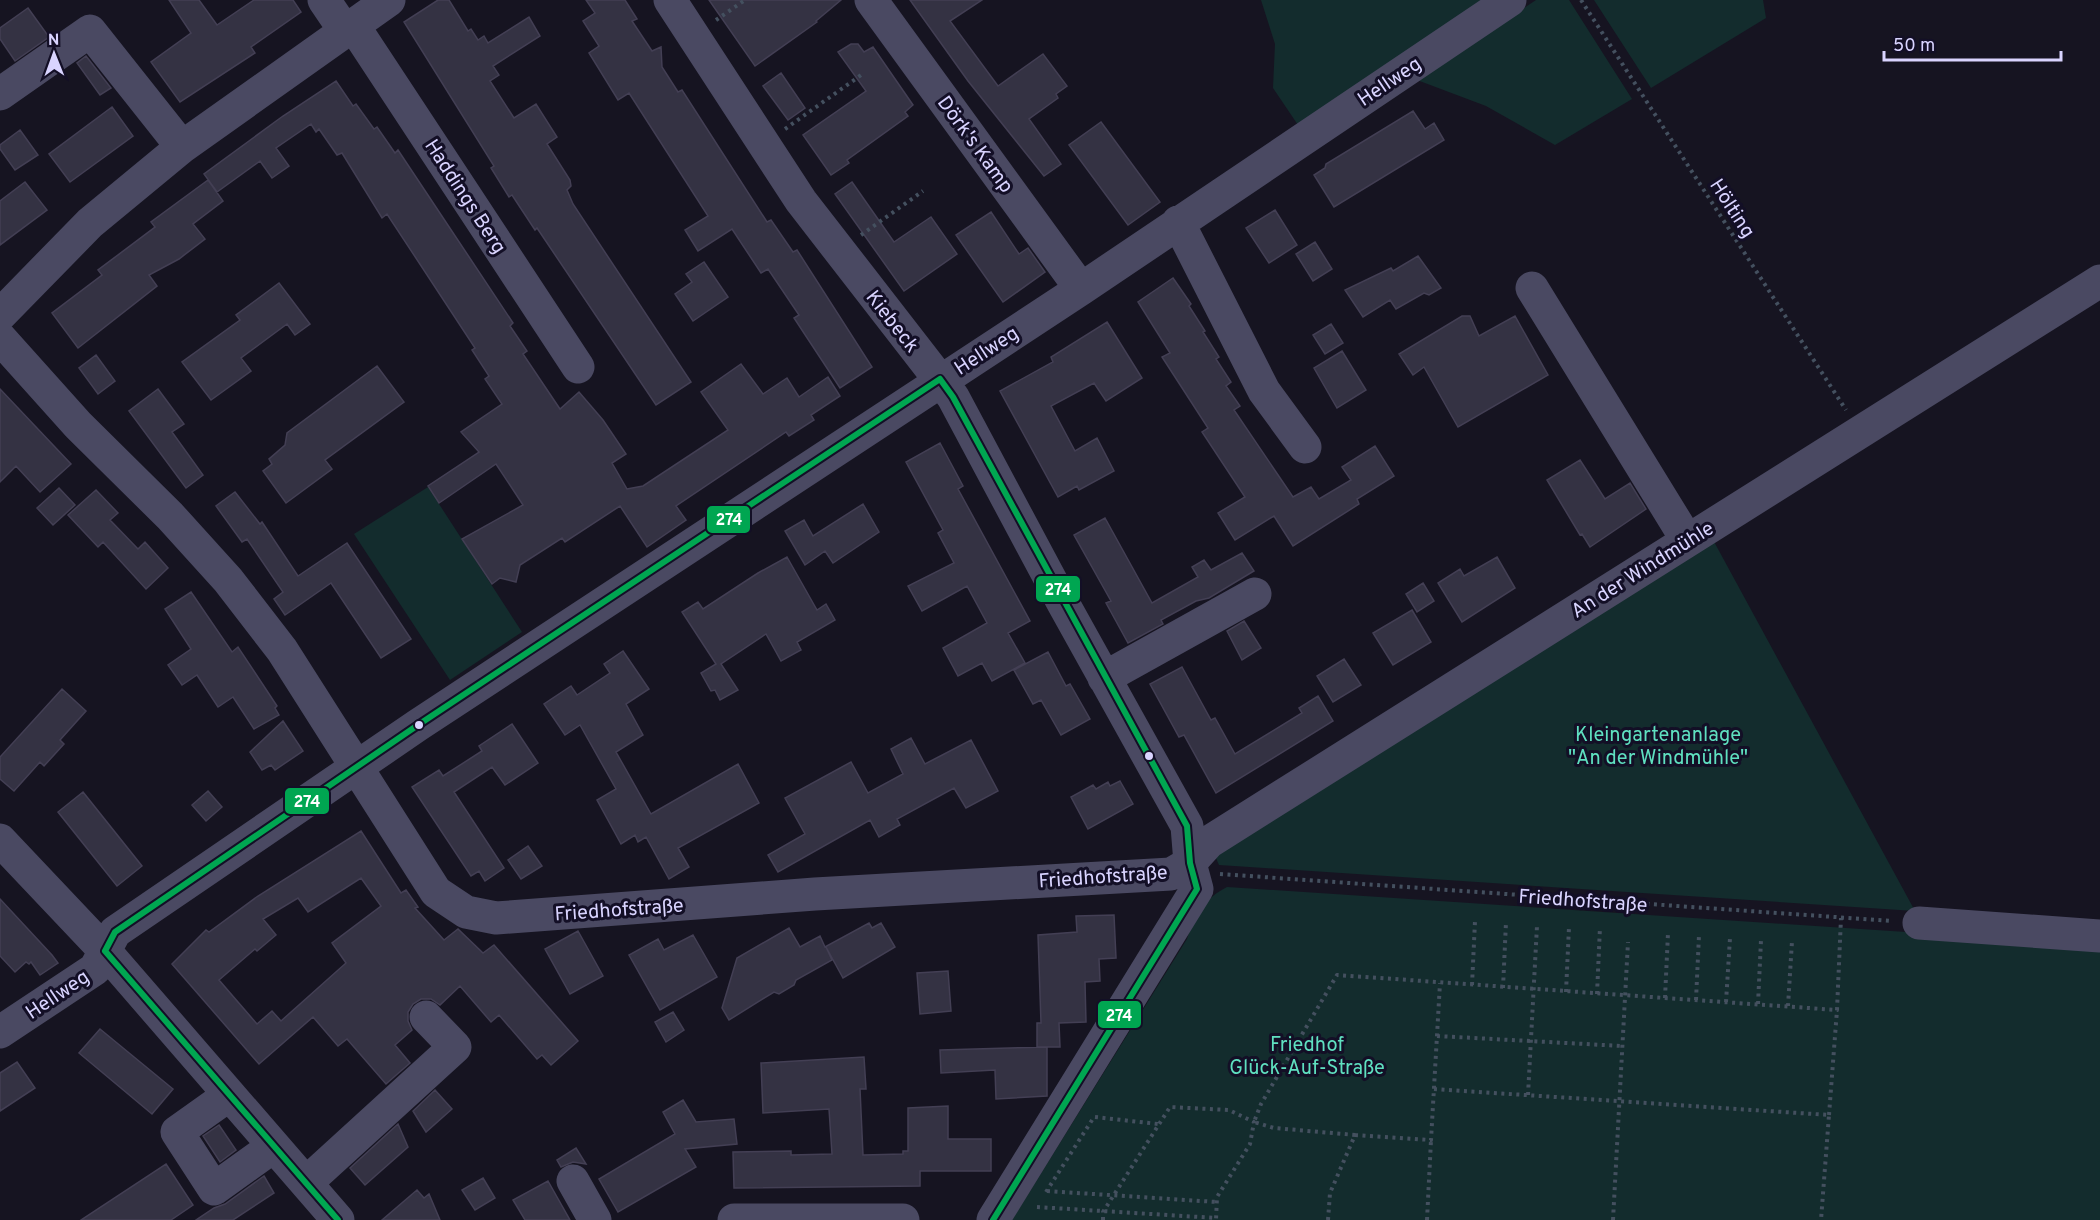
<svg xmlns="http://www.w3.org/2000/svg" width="2100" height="1220" font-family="Overpass,sans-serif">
<rect width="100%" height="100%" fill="#161421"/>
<path fill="#132c2d" d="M1261,0h224l-187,125 -25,-37 2,-44z
M1536,0h33l63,99 -77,46 -69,-39 -69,-26z
M1594,0h169l3,18 -115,70z
M428,487l94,145 -72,48 -96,-146z
M1712,538l203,373 -696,-46 -6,-14z
M1227,887l873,58v275h-1088l175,-281c8,-24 18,-41 40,-52z"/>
<path fill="#343243" stroke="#433f54" stroke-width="1.5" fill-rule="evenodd" d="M169,0h30l18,25 37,-25h39l8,12 -50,35 4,6 -75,49 -29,-40 40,-29z
M438,0h11l19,31 3,-2 7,11 6,-4 4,7 41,-26 11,19 -47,30 6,9 -9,6 24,37 22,-14 21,33 -10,7 23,36 1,6 -4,4 6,14 118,178 -35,23 -119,-177 -2,2 -23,-35 -3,2 -18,-29 3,-2 -90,-144z
M586,0h39l12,19 -5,2 20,30 9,-4 1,20 16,25 4,-2 85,132 4,-2 22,32 4,-2 75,117 -32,21 -46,-70 5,-3 -31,-46 -7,4 -29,-44 -34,22 -13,-21 23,-14 -79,-123 -11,7 -29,-47 10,-7 -16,-25 12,-8z
M709,0h132l-25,21 1,1 -62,44z
M910,0h72l-32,21 48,65 45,-32 24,32 -11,8 2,4 -29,21 32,45 -17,12 -76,-95z
M28,8l21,29 -34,24 -15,-22v-11z
M851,44h7l6,8 9,-5 40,58 -8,7 3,4 -61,44 2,3 -18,12 -28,-40 63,-44 -28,-39z
M86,56l25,32 -11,7 -23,-32z
M781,73l24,35 -17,12 -25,-34z
M336,81l17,25 3,-2 18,25 3,-2 18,26 3,-3 115,173 -3,3 17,25 -4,3 37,55 19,-17 24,28 23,34 -14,9 15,26 16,-3 85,-56 -27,-38 40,-28 22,30 24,-16 12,19 29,-20 12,19 -29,19 3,5 -25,16 -3,-4 -110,74 10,14 -39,27 -27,-41 -55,36 -3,-4 -42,27 -4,17 -16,-4 -8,6 -30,-45 61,-34 -27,-41 -57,39 -11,-17 51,-34 -18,-20 41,-28 -17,-25 4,-3 -17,-26 3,-2 -88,-134 -5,4 -40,-65 -5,2 -18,-26 -3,3 -5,-8 -35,24 13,18 -17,12 -12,-17 -43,31 -13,-18 79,-58z
M112,107l21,29 -63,46 -21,-28z
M1413,111l12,18 9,-6 10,17 -110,67 -20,-32 11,-7 1,-4z
M1101,122l59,80 -32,23 -59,-80z
M20,130l18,25 -23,15 -15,-21v-4z
M208,180l15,21 -30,23 12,15 -26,20 -30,16 8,11 -79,62 -26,-35 50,-38 -4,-5 57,-43 -4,-5z
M25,182l22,28 -47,35v-44z
M852,182l42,60 37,-25 26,37 -53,37 -69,-97z
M1275,210l22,35 -28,18 -23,-35z
M991,212l28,42 9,-6 17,24 -42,30 -47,-67z
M1315,242l17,27 -19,12 -17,-27z
M1418,256l23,32 -12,7 -5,-2 -28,16 -6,-9 -27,17 -18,-27 46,-22 2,3z
M704,262l24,35 -35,24 -18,-27 17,-12 -6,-8z
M1173,278l18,26 -2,2 16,25 -2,1 16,25 -3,2 15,23 -5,4 14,20 -6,4 59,87 18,-10 8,12 32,-19 -9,-13 33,-21 19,30 -37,23 2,5 -66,42 -19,-30 -39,24 -17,-27 27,-16 -43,-65 6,-4 -46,-71 8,-4 -32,-51z
M279,283l31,41 -15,11 -8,-11 -46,34 10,13 -40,29 -29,-38 58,-42 -4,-5z
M1462,316h8l9,20 36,-20 33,59 -90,52 -34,-60 -11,8 -14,-21z
M1107,322l35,56 -36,23 -12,-18 -43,23 24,45 22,-13 17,33 -35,19 -2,-4 -19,11 -58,-106 53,-29 -2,-5z
M1331,324l12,19 -18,11 -12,-19z
M1342,351l24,39 -29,18 -23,-40z
M96,355l19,26 -17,13 -19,-26z
M377,366l27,36 -79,58 7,9 -46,34 -23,-32 9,-7 -3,-5 16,-14 2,-12z
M0,389l71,75 -31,28 -24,-26 -16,16z
M158,389l26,35 -12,8 31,43 -17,13 -57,-77z
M940,443l23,43 -5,3 72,132 -22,12 17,30 -33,18 -10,-18 -24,13 -15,-28 44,-25 -20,-37 -45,25 -14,-25 46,-23 -16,-30 5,-3 -37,-68z
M1580,460l25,39 25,-16 16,26 -56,38 -8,-13 -2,1 -33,-55z
M59,488l16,17 -22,20 -16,-17z
M96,490l22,23 -8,7 28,29 7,-7 23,26 -22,21 -43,-47 -5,5 -30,-32z
M235,492l25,32 2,-2 36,54 49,-33 64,96 -30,19 -50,-75 -46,32 -11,-16 9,-7 -36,-53 -5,3 -26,-36z
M863,504l16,28 -46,31 -8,-12 -20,14 -20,-34 19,-11 9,16z
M1105,518l47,85 46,-26 -6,-10 12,-7 7,10 31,-17 12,18 -45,27 -13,3 -35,19 2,4 -35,19 -22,-40 5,-2 -37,-66z
M787,557l30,53 9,-6 9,16 -38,22 4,8 -20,11 -15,-27 -45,30 17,26 -18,10 -5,-10 -4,1 -10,-18 15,-9 -34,-52 16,-10 5,7 55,-36z
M1497,557l18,31 -53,34 -24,-39 22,-14 4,7z
M1423,583l11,18 -17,11 -11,-18z
M191,592l41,60 6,-5 39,59 -2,2 4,7 -25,14 -21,-32 -15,10 -21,-32 -15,10 -14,-20 23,-16 -26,-40z
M1412,610l19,32 -38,23 -20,-32z
M1244,621l17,27 -19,12 -15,-29z
M623,651l26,38 -23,15 17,31 -27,17 35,62 87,-50 21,39 -81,45 11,19 -20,12 -23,-42 -8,5 -3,-7 -14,9 -24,-44 19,-11 -36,-64 -15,10 -21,-31 27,-18 6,9 33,-22 -6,-9z
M1048,652l18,34 4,-2 20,35 -29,16 -20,-35 -8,4 -19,-34z
M1344,659l17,26 -28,17 -16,-26z
M1182,667l29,53 4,-2 20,36 67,-41 -3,-5 19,-12 15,25 -117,72 -32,-58 -5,2 -29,-53z
M62,689l24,22 -26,29 4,4 -20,22 -4,-4 -26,29 -14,-12v-22z
M283,721l20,30 -28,19 -4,-5 -9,5 -12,-18z
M512,724l26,39 -33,22 -13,-18 -38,25 50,76 -19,13 -6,-10 -8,5 -59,-89 27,-17 4,6 39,-25 -3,-5z
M911,738l14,26 46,-24 27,51 -32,17 -12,-20 -57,31 3,6 -21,12 -9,-17 -92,52 -10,-17 37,-21 -20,-36 66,-36 17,31 35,-19 -12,-25z
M1120,781l13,23 -45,25 -17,-32 22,-12 3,4 12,-7 2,4z
M208,791l14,16 -16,14 -14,-16z
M83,792l59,74 -25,20 -59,-74z
M361,831l40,62 5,-3 12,17 -3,1 29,32 14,-11 25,24 11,-8 84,96 -27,24 -9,-10 -5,4 -38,-44 -8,7 -31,-36 -20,19 -9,-6h-10l-8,5 -5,8v9l4,9 -17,15 15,18 -24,21 -39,-45 -9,7 -25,-29 -54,47 -87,-100 34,-34 3,2 49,-36zM361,878l20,28 -49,37 14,20 -65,58 -9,-10 -15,13 -38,-44 36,-31 2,2 19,-16 -13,-16 35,-21 10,14z
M528,846l14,20 -21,13 -13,-19z
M0,899l52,56 6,8 -18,12 -9,-13 -2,2 -3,-2 -11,10 -15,-16z
M1114,915l2,43 -17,1 1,22 -15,1 1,40 -27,1 1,24h-23v-24h4l-3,-88 39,-3 -1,-16z
M869,923l3,5 9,-5 14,24 -52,31 -17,-31 6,13 -36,20 -2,5 -15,9 -5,-2 -45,28 -7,-12 15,-50 52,-30 11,19 20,-11 5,11z
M578,931l25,45 -33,18 -25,-45z
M693,935l24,42 -57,33 -31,-55 29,-16 6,11z
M948,971l3,40 -31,3 -3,-41z
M673,1012l11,18 -18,12 -11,-20z
M100,1029l73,60 -21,25 -73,-61z
M1047,1047v49l-51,3 -1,-29 -54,3 -1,-23z
M864,1057l2,32h-6l3,66 40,-1v-3h5v-43l40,-2v33h43v32h-71v15l-186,2 -1,-36 58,-1v4l41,-1 -3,-45 -66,4 -2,-50z
M17,1062l18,26 -35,23v-38z
M435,1090l17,19 -26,23 -13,-21z
M683,1100l13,22 38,-3 3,25 -52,5 11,18 -78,45 -19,-33 76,-45 -12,-22z
M398,1124l10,23 -43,38 -15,-17z
M219,1125l17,25 -16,12 -17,-26z
M576,1148l10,16 -13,-2 -12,5 -4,-7z
M166,1164l27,41 -22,15h-90z
M264,1176l10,17 -41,27h-37l18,-12 11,-4z
M483,1178l12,20 -20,12 -13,-20z
M548,1181l22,39h-45l-12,-20z
M417,1190l7,8 5,-4 11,26h-58z"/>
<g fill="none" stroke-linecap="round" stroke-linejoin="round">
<path stroke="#44505f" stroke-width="4" stroke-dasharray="3 4.5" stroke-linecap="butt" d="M1581,0l265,410
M716,20l29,-20
M785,129l79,-56
M861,235l62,-44
M1220,874l672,47
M1472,985l3,-64
M1503,988l3,-66
M1566,992l3,-65
M1597,994l3,-67
M1665,998l3,-65
M1696,1000l3,-65
M1726,1002l4,-64
M1758,1004l3,-64
M1788,1006l4,-65
M1437,1036l185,10
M1434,1089l395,26 -8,105
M1528,1095l9,-169
M1829,1115l8,-105
M1095,1117l63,7
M1355,1135l76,5 9,-157
M1047,1191l170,11
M1046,1192l48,-75
M1037,1207l179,11
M1103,1220v-8l67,-105 59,3 25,12 -4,22 -33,53 -1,23
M1328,1220l2,-27 25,-58 -81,-7 -20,-6 7,-18 76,-129 500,35 4,-92
M1427,1220l4,-80
M1613,1220l15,-278"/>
<path stroke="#4a4962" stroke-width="33" d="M324,0l21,31
M670,0l131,201 152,196 110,206 124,223 3,37 7,26 -204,331
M871,0l210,289
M353,25l225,342
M0,94l90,-63 92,116
M1178,222l86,169 41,56
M1532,288l155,252
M0,315l90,-92 92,-76 207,-147
M0,338l78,87 92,91 58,64 54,70 154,242 30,20 30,6 319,-24 356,-20 19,-11 19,-21 891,-561
M1104,678l151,-84
M0,840l105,111 233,269
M1919,923l181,13
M0,1032l95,-63 20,-37 303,-207 663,-436 429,-289
M229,1095l-52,37 37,57 60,-43
M573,1181l22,39
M306,1183l149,-136 -29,-30
M734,1220h169"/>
<g stroke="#130f26" stroke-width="10">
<path id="bus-1" d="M940,379l13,18 234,429 3,37 7,26 -204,331
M105,951l10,-19 303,-207 522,-346
M105,951l233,269"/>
</g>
<use href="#bus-1" stroke="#00a651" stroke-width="6"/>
</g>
<g fill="#d9d4ff" stroke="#130f26" stroke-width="2">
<circle cx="419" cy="725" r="5"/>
<circle cx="1149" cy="756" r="5"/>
</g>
<g text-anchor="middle" stroke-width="6" stroke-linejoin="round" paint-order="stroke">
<g font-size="20" fill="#d9d4ff" stroke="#130f26">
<text transform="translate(1389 81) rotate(-34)" y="7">Hellweg</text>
<text transform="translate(976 144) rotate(54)" y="7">Dörk's Kamp</text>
<text transform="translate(466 196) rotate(57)" y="7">Haddings Berg</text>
<text transform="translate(1733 208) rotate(57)" y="7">Hölting</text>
<text transform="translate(893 321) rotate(52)" y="7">Kiebeck</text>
<text transform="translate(986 350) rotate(-33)" y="7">Hellweg</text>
<text transform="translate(1642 569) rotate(-32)" y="7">An der Windmühle</text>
<text transform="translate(1103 876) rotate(-4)" y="7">Friedhofstraße</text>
<text transform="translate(1583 900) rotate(4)" y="7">Friedhofstraße</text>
<text transform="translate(619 909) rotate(-4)" y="7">Friedhofstraße</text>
<text transform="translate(57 994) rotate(-34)" y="7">Hellweg</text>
</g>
<g font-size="20" fill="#5fe0c0" stroke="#130f26">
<text x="1658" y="741">Kleingartenanlage<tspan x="1658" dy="23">"An der Windmühle"</tspan></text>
<text x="1307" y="1051">Friedhof<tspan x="1307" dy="23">Glück-Auf-Straße</tspan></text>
</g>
</g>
<g stroke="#130f26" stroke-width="2">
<rect x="706" y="505" width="45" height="29" rx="6" fill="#00a651"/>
<rect x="1035" y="575" width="46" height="28" rx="6" fill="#00a651"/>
<rect x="284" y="787" width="46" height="28" rx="6" fill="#00a651"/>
<rect x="1097" y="1000" width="45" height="29" rx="6" fill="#00a651"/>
</g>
<g font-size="16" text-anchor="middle" font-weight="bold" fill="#fff">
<text x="729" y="525">274</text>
<text x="1058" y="595">274</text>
<text x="307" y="807">274</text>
<text x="1119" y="1021">274</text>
</g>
<g transform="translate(54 54) rotate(359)" stroke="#130f26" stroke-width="4.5" paint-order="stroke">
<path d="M0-4.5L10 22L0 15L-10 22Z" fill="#d9d4ff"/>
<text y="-9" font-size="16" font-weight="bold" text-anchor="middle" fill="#d9d4ff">N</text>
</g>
<path d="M1884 51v9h177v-9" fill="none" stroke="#d9d4ff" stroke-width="3"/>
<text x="1893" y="51" font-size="18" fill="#d9d4ff" stroke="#130f26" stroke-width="4.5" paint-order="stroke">50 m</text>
</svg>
